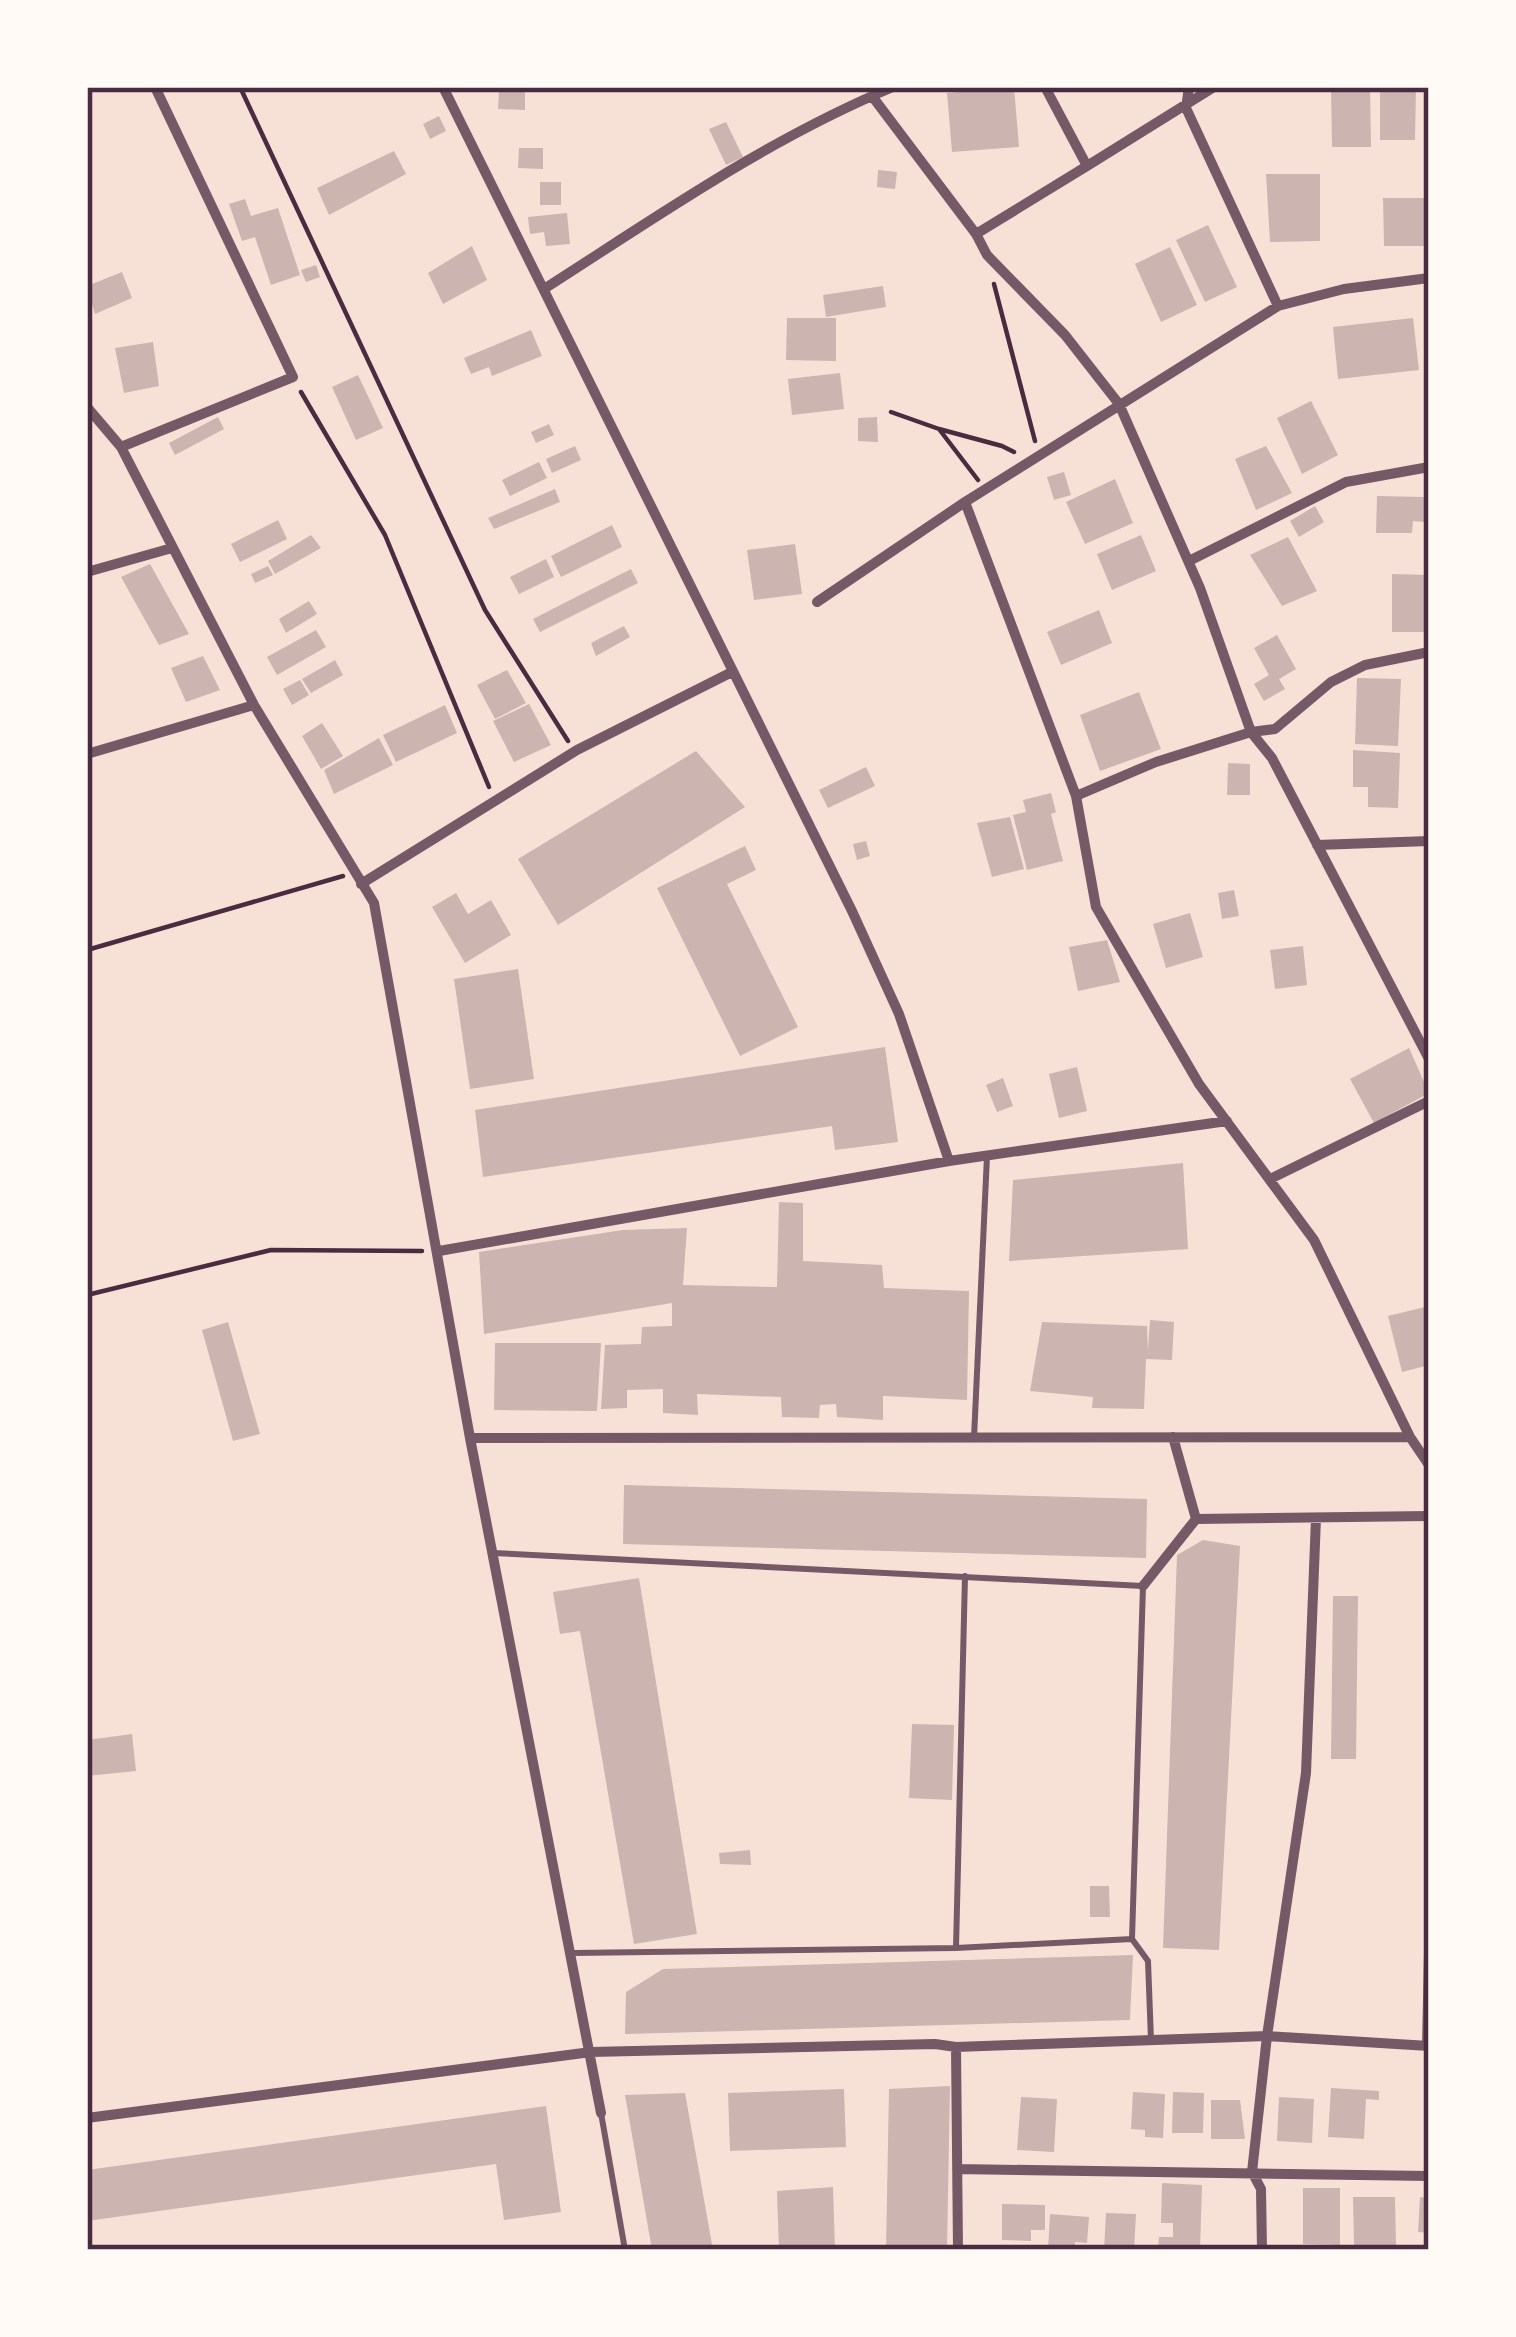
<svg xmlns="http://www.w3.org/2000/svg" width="1516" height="2337" font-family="Poppins,sans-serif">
<rect width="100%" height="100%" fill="#f7e1d7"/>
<path fill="#ccb4b1" d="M1014,87l5,60 -67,5 -5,-59z
M1331,87h39l1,60h-39z
M1380,87h36l-1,53h-35z
M499,91l26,1v18l-27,-1z
M439,116l7,15 -16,8 -7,-15z
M726,122l17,35 -17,8 -17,-36z
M519,148h24v21l-25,-1z
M394,151l12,23 -77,41 -12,-27z
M878,170l19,2 -2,17 -18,-2z
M1266,174h54v67l-50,1z
M540,182h21v23h-21z
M1383,198h46v48h-45z
M245,199l6,17 27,-8 22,67 -29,10 -16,-48 -13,4 -13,-37z
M567,213l3,31 -24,2 -2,-14 -14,2 -2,-17z
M1208,225l29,62 -32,15 -29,-62z
M472,246l15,34 -44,24 -15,-31z
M1170,247l27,58 -36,17 -26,-58z
M316,265l4,12 -14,5 -5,-12z
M122,272l10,26 -37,16 -8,-28z
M883,286l3,21 -60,10 -3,-22z
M787,318h49v43l-50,-1z
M1413,318l6,52 -81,9 -5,-52z
M531,330l11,26 -50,20 -3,-9 -18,7 -7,-16z
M153,342l6,44 -35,7 -9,-45z
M840,373l4,36 -52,6 -4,-36z
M358,375l25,53 -27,12 -24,-53z
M1311,401l27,54 -36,19 -25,-56z
M218,417l6,12 -49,26 -6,-12z
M877,417l1,25 -20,-1v-23z
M549,424l5,11 -18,8 -5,-11z
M575,446l6,14 -29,13 -6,-14z
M1266,446l26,47 -36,17 -21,-51z
M539,462l8,16 -37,18 -8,-16z
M1064,472l7,23 -17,5 -7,-23z
M1115,479l18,44 -48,21 -19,-42z
M555,489l5,13 -66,27 -6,-11z
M1377,496l48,1 -1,25 -11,-1 -1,12h-36z
M1315,506l9,16 -25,15 -9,-16z
M278,520l9,19 -47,23 -9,-18z
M612,525l10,22 -61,30 -10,-21z
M311,535l10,13 -46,26 -7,-13z
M1141,535l15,36 -44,19 -15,-36z
M1288,537l29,54 -35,15 -32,-51z
M795,544l7,50 -48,6 -7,-50z
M546,559l8,18 -35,17 -9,-17z
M150,564l39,70 -30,11 -38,-68z
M268,566l5,9 -18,8 -4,-9z
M631,569l7,14 -98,49 -7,-13z
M1392,574l37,1v57h-37z
M309,601l8,13 -31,19 -7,-14z
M1099,610l13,33 -51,22 -14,-33z
M624,626l6,11 -34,19 -5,-13z
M316,630l10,17 -49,28 -10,-18z
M1277,635l19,34 -17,10 6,10 -21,12 -10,-17 15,-9 -15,-27z
M203,656l17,34 -34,12 -15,-34z
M335,660l8,15 -32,18 -9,-14z
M507,670l19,33 -31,16 -18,-34z
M1357,678l44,1 -3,67 -43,-2z
M300,680l9,15 -17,10 -9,-16z
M1139,692l22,57 -61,22 -20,-56z
M529,704l22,41 -37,17 -21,-41z
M445,705l12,28 -61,29 -13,-27z
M322,723l21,33 -22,13 -19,-33z
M379,738l14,27 -59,29 -10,-24z
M1353,750l47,3 -2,55 -30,-1v-20h-15z
M696,751l49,56 -187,118 -40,-66z
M1228,763l22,1v31h-23z
M866,767l9,19 -47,22 -9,-18z
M1051,793l5,19 -5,2 12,47 -36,9 -14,-55 13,-3 -3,-12z
M1010,817l14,52 -32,8 -15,-54z
M866,841l4,15 -13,4 -4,-16z
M745,846l11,24 -29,14 71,143 -58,29 -83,-168z
M1234,890l5,26 -17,3 -4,-26z
M456,893l12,21 23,-14 20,35 -46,28 -33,-56z
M1190,913l13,44 -37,11 -13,-44z
M1107,940l13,42 -42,9 -9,-44z
M1303,946l4,39 -32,4 -5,-39z
M518,969l16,110 -64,10 -16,-110z
M885,1047l13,95 -63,8 -3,-24 -349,51 -8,-67z
M1409,1048l20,45 -55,30 -24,-44z
M1077,1067l10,44 -28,7 -10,-44z
M1003,1078l10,28 -16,6 -11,-27z
M1183,1163l5,86 -179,12 4,-81z
M779,1202l24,1v58l79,4 2,23 85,3 -2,109 -84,-4v24l-46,-3 -1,-13 -16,1 -1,13 -37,-1 -1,-20 -84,-3 1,21 -35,-2v-24l-36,1v18l-26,1 4,-64 36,-1 1,-17 30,-1v-23l-188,31 -5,-82 144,-22 64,-2 -4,57 94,2z
M1429,1306v59l-27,7 -14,-56z
M1150,1320l24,2 -2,38 -26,-1 -2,50 -52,-1 1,-11 -63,-6 12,-69 105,4 1,25z
M228,1322l32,112 -27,7 -31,-111z
M495,1343h106l-4,68 -103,-1z
M624,1485l523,14 -1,59 -523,-14z
M1203,1540l37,6 -21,404 -56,-2 14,-393z
M639,1578l58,356 -63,10 -54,-313 -20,3 -7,-42z
M1333,1596h25l-2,163h-25z
M912,1724l42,1 -2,75 -43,-2z
M132,1734l4,37 -49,5v-36z
M750,1850l1,15 -31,-1 -1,-11z
M1090,1886h19l1,31h-20z
M1133,1955l-3,65 -505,14 1,-42 37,-23z
M950,2086l-3,164h-61l3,-161z
M1331,2088l48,3v9l-13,-1 -2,40 -36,-2z
M844,2089l2,58 -116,4 -2,-58z
M1133,2092l32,2 -2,44 -18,-1v-7l-14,-1z
M1173,2092l31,1 -1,40h-31z
M685,2093l28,157h-61l-27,-155z
M1021,2097l36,2 -3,53 -37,-2z
M1279,2097l35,2 -2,44 -35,-2z
M1211,2100h29l5,39h-34z
M546,2106l15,106 -57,8 -8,-56 -409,57v-51z
M1162,2183l40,2 -2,65h-42l1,-13h14v-14h-12z
M833,2187l2,63h-56l-2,-59z
M1303,2188h37v57l-37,-1z
M1353,2197h42l1,48 -42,1z
M1420,2197l9,1v35l-11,-1z
M1002,2204l43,1v25h-14v11l-29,-1z
M1106,2213l30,1 -2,36h-30z
M1050,2214l39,3 -2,26 -12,-1v8h-27z"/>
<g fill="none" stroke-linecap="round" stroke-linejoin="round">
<path stroke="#4a2c40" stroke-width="4.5" d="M240,87l245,523 83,131
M994,284l41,157
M301,392l84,143 104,252
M891,412l48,17 39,51
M939,429l63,17 12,6
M87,950l256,-74
M87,1295l184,-45 151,1"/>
<path stroke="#755966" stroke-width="6" d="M974,1438l13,-282
M493,1553l650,33 -11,353 -176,9 -383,5
M1132,1939l16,22 3,79
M956,1948l9,-372
M601,2113l24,137"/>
<path stroke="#755966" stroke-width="10" d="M155,87l138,290 -172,70 133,258 120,198 96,535 131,675
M443,87l409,824 47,103 50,147
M1045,87l42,79 127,-79
M1189,87l-3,21 92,198
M872,96l104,138 11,21 78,80 54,69 81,184 51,144 21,26 157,301
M976,234l111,-68
M1429,278l-85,11 -66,17 -313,196 111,294 20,111 103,177 115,156 96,197 19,28
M544,289c114,-73 224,-150 349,-202
M87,407l34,40
M1189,561l157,-79 83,-15
M87,572l85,-24
M817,602l148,-100
M87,754l167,-49
M1076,796l80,-34 95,-30 24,-3 56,-47 34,-17 64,-13
M1317,845l112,-4
M361,884l216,-134 155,-78
M1270,1179l159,-78
M439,1251l510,-90 278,-40
M1173,1437l23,82
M470,1438l940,-1
M1143,1586l53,-67 233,-3
M1427,2046l2,-95
M87,2118l504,-66 344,-8 21,3
M957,2169l472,7
M958,2250l-2,-203 311,-11 162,10
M1262,2250l-1,-61 -9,-17 15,-136 39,-263 10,-255"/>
</g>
<rect width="1516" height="2337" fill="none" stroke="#fffaf5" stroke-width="180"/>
<rect x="90" y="90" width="1336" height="2157" fill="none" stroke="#4a2c40" stroke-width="4.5"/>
</svg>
